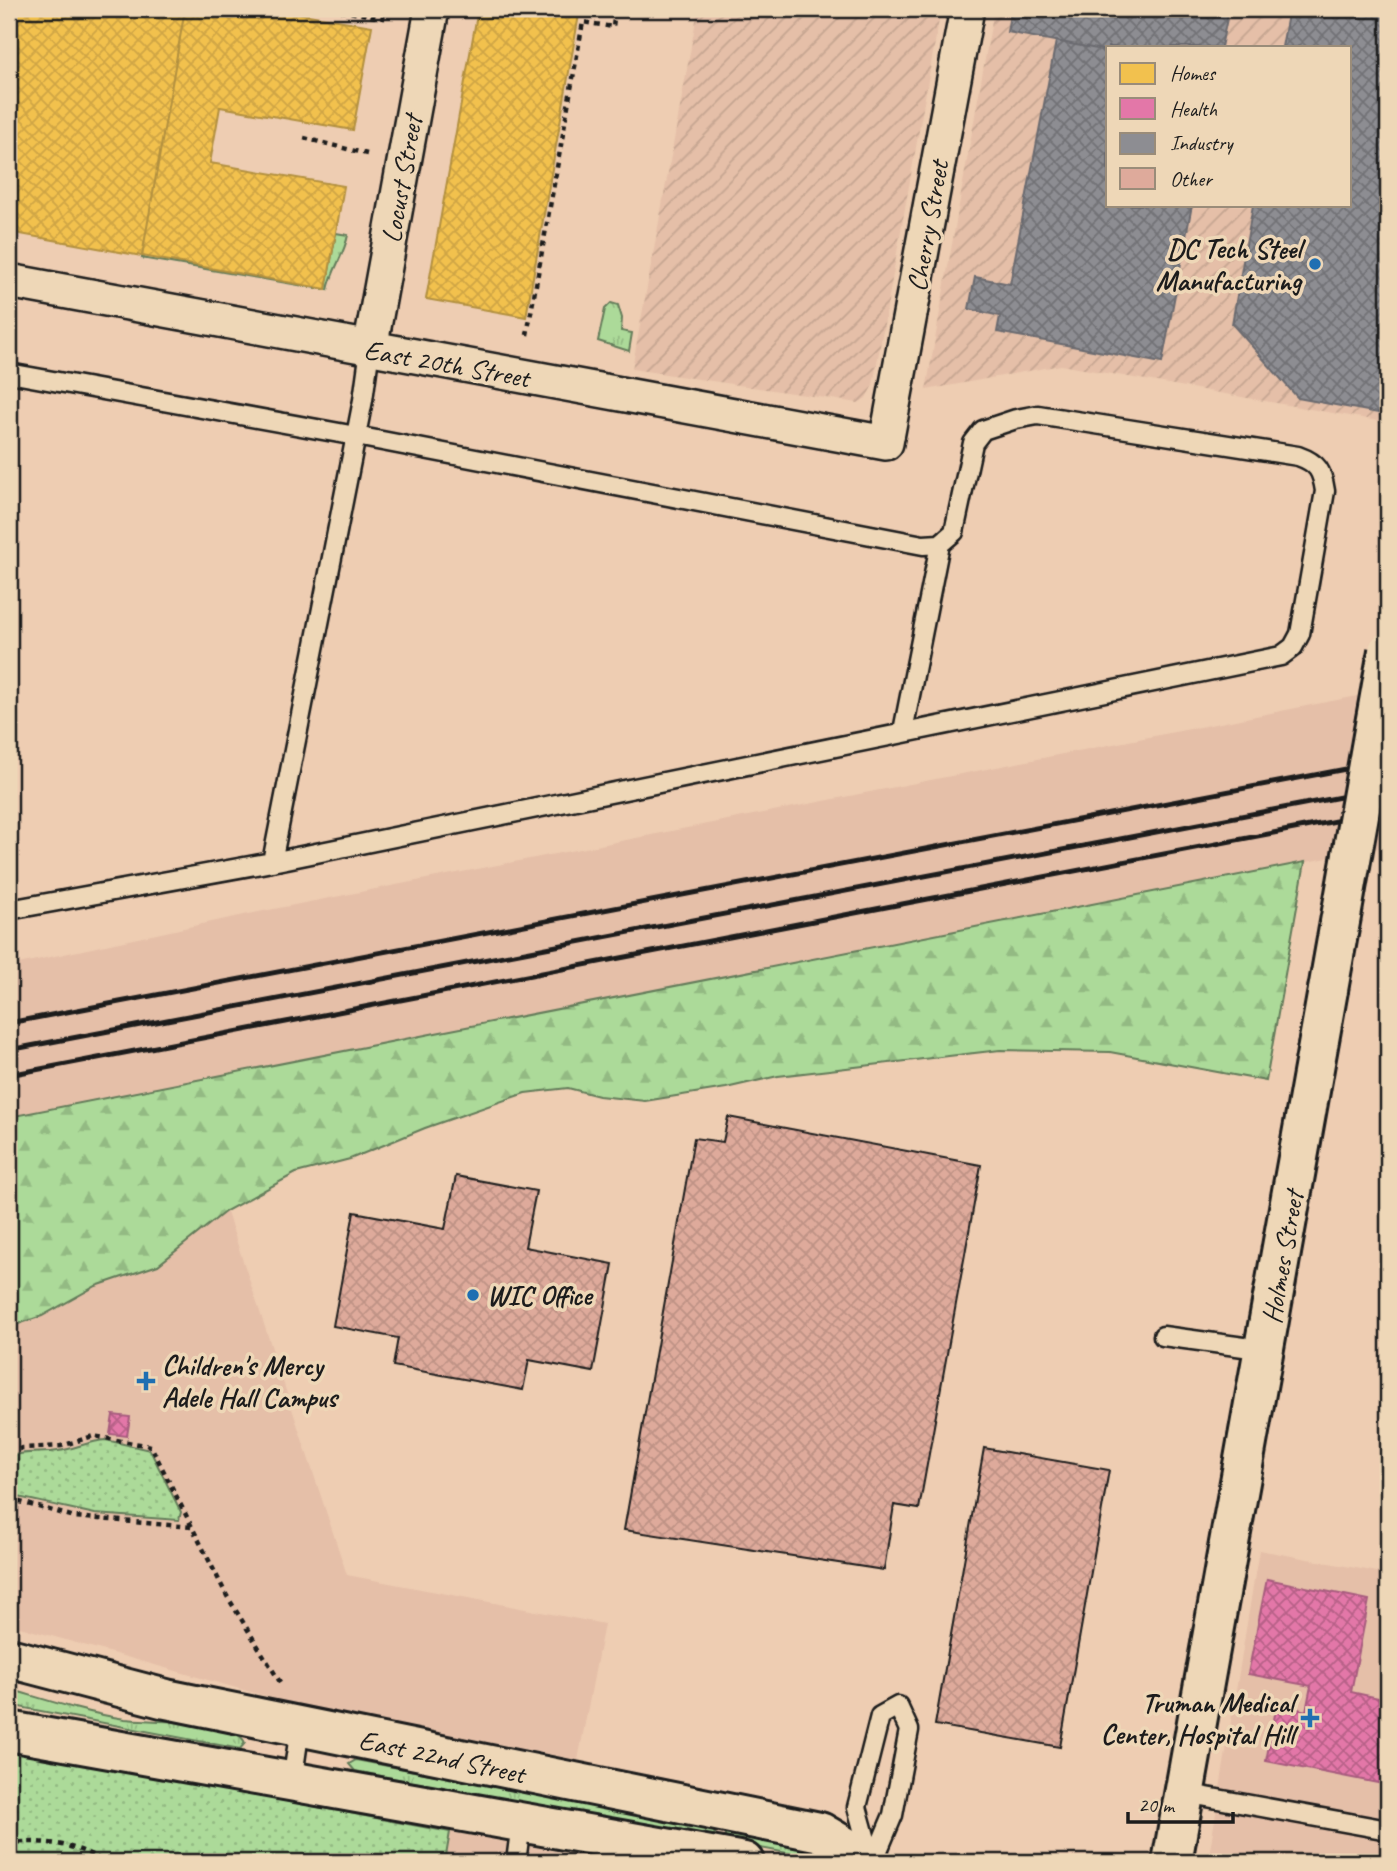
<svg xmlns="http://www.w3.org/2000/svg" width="1397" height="1871" font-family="Caveat,sans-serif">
<defs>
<pattern id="industrial-furrows" width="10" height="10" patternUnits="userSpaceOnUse" patternTransform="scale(1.75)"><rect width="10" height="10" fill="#e5bfa8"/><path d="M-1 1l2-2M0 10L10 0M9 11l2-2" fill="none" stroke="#c4a490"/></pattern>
<pattern id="grass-tufts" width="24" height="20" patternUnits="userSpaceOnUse" patternTransform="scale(1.75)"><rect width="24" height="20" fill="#acda99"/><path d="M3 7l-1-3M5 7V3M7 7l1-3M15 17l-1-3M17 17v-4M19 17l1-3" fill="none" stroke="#93ba83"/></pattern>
<pattern id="forest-firs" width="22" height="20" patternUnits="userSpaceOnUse" patternTransform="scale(1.75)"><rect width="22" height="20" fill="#acda99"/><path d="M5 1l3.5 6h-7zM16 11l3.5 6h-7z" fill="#93ba83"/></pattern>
<pattern id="park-dots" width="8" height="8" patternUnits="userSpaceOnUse" patternTransform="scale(1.75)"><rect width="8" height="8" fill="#acda99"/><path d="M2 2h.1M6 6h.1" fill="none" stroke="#93ba83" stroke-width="1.8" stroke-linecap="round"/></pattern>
<pattern id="homes-cross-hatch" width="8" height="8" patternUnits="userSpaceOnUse" patternTransform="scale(1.75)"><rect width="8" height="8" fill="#f2c14e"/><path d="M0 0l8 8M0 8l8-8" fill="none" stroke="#cfa544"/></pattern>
<pattern id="health-cross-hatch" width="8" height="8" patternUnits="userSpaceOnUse" patternTransform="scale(1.75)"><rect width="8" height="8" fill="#e377a8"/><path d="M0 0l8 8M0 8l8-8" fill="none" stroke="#b76188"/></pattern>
<pattern id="industry-cross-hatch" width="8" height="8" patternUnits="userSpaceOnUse" patternTransform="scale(1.75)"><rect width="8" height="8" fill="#8d8d92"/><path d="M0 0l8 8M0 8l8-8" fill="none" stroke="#727276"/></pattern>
<pattern id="building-cross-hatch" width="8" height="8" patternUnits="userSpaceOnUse" patternTransform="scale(1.75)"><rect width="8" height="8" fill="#deaa9b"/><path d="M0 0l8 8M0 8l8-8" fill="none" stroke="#be9285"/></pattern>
</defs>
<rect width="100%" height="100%" fill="#eecdb2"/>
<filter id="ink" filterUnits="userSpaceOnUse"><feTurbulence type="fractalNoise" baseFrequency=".0143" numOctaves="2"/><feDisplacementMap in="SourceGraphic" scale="14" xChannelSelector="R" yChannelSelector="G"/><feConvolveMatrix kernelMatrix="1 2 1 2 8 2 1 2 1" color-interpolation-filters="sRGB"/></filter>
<g filter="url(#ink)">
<path fill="#e5bfa8" d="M1388,690v156l-1379,271v-151l235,-51z
M205,1146l142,429 257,49 -26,136 -295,-59 -274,-77v-436z
M1259,1550l129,24v288h-180z
M450,1832l163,30h-168z"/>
<path fill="url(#industrial-furrows)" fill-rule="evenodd" d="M698,9h243l-68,376 -7,13 -8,5 -226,-34z
M994,9h394v387l-4,26 -323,-57 -135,25zM1108,47h242v158h-242z"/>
<path fill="url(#grass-tufts)" stroke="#647b5a" stroke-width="2" d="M336,233l12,2c-4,21 -16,34 -20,55l-187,-32 185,30z
M611,303l7,2 4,13 -1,13 11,2 -3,18 -31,-10 7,-32z
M9,1689c38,11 77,24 116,30 24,3 111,-1 120,24l-5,6 -231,-44z
M356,1760l355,67 4,7 -6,4 -354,-67 -6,-7z
M725,1832l100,16 2,8 -3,4 -95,-18 -4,-2z"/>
<path fill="url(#forest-firs)" stroke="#647b5a" stroke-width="2" d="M1305,862l-39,219 -156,-29 -110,-2 -222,26 -52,12 -81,13 -46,-5 -31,-8 -43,5 -100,35 -75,31 -54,14 -70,38 -68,54 -62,21 -54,30 -33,11v-210z"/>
<path fill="url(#park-dots)" stroke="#647b5a" stroke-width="2" d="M106,1440l44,10 31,62 -2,8 -84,-6 -86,-19v-38c16,-7 32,-3 49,-6 17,-2 30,-10 48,-11z
M9,1749l441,83 -5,30h-436z"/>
<path fill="url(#homes-cross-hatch)" stroke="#b2903f" stroke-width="2" d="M9,9h176l-43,247 -133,-24z
M185,9h89l98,17 -19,104 -133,-23 -10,56 134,23 -18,103 -184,-33z
M478,9h102l-54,308 -100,-18z"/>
<path fill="url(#health-cross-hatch)" stroke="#a75c7e" stroke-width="2" d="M113,1415l17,2 -3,19 -17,-2z
M1267,1579l102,21 -18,92 37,8v85l-122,-24 11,-57 29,7 5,-25 -63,-12z"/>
<path fill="url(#industry-cross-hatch)" stroke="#6b6b6f" stroke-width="2" d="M1011,9h218l-8,38h-113v4l-101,-19z
M1289,9h99v380l-4,25 -86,-16 -66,-74 21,-119h97v-158h-68z
M1056,41l52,10v154h84l-30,158 -165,-31 3,-16 -31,-7 6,-32 35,7z"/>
<path fill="url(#building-cross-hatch)" stroke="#1c1c1c" stroke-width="2" d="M728,1117l253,48 -62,344 -25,-4 -10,65 -260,-40 70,-392 29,4z
M456,1176l80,15 -11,56 88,17 -20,108 -64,-12 -6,30 -130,-24 5,-28 -65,-12 21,-114 91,17z
M984,1448l125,22 -49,277 -125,-22z"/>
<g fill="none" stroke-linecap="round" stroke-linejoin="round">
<g stroke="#1c1c1c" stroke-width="23">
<path id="lane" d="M9,373l347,63 567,109 17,-1 14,-12 19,-89 10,-13 33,-11 22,-4 260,41c20,7 24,15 27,35l-25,143 -7,13 -12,9 -1009,206 -263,48
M903,731l37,-187
M272,862l91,-462 7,-51
M1163,1336l103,14
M292,1783l8,-56
M1185,1793l203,37
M871,1858l-14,-51 23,-91 18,-10 11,24 -16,85 -20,47
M516,1862l5,-39"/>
</g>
<g stroke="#1c1c1c" stroke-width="38">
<path id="street" d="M9,281l877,162 81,-434
M370,349l62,-340"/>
</g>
<g stroke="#1c1c1c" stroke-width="44">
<path id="secondary" d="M9,1658l157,41 654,133 51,30
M9,1731l735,131
M1172,1862l156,-872"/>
</g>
<path stroke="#1c1c1c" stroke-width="4.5" stroke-dasharray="5 5" stroke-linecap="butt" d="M331,9l59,10
M304,138l63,16
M527,335l56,-313 30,5 2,-18
M9,1452l13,-4 39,-2 32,-10 58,10 76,150 53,86
M9,1499l66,18 117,10
M9,1843c36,-3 64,0 96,19"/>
<use href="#lane" stroke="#eed7b7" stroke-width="18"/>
<use href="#street" stroke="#eed7b7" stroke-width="33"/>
<use href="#secondary" stroke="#eed7b7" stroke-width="38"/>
<path stroke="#1c1c1c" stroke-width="5" d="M9,1023l1379,-262
M9,1050l1379,-262
M9,1075l1379,-264"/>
<g stroke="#1c1c1c" stroke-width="44" stroke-linecap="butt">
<path id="secondary-bridge" d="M1328,990l60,-339"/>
</g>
<use href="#secondary-bridge" stroke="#eed7b7" stroke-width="38"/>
</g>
</g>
<g fill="#1f6fb2" stroke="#eed7b7" stroke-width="2.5">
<circle cx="1315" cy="264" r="7"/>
<circle cx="473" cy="1295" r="7"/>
<path d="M142.5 1370.5h7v7h7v7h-7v7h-7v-7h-7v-7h7z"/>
<path d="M1306.5 1707.5h7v7h7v7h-7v7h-7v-7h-7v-7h7z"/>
</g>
<g text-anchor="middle" stroke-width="7" stroke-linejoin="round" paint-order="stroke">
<g font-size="28" fill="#1c1c1c" stroke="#eed7b7">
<text transform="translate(401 179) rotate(-80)" y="10">Locust Street</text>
<text transform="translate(927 226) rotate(-80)" y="10">Cherry Street</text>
<text transform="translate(447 363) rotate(10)" y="10">East 20th Street</text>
<text transform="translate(1282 1257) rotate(-80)" y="10">Holmes Street</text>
<text transform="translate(442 1756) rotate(12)" y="10">East 22nd Street</text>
</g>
<g font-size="28" font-weight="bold" fill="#1c1c1c" stroke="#eed7b7" text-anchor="end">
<text x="1301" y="258">DC Tech Steel<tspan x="1301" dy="32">Manufacturing</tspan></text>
<text x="487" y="1305" text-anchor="start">WIC Office</text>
<text x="162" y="1375" text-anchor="start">Children's Mercy<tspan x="162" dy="32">Adele Hall Campus</tspan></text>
<text x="1294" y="1712">Truman Medical<tspan x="1294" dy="32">Center, Hospital Hill</tspan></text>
</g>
</g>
<rect width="1397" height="1871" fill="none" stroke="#eed7b7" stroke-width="35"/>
<rect x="18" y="18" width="1362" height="1836" fill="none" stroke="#1c1c1c" stroke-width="2.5" filter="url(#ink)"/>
<rect x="1106" y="46" width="245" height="161" fill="#eed7b7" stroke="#9a8c79" stroke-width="2"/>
<rect x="1120" y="63" width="35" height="21" fill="#f2c14e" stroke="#9a8c79" stroke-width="2"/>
<text x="1170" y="80" font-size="21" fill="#1c1c1c">Homes</text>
<rect x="1120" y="98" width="35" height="21" fill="#e377a8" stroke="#9a8c79" stroke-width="2"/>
<text x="1170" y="116" font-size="21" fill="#1c1c1c">Health</text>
<rect x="1120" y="133" width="35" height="21" fill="#8d8d92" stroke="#9a8c79" stroke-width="2"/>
<text x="1170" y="150" font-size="21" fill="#1c1c1c">Industry</text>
<rect x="1120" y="168" width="35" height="21" fill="#deaa9b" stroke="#9a8c79" stroke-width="2"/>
<text x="1170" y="186" font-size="21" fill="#1c1c1c">Other</text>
<path d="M1128 1812v10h105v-10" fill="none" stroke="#1c1c1c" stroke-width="3.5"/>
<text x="1138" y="1812" font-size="21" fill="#1c1c1c" stroke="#eed7b7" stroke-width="5" paint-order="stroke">20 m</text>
</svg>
